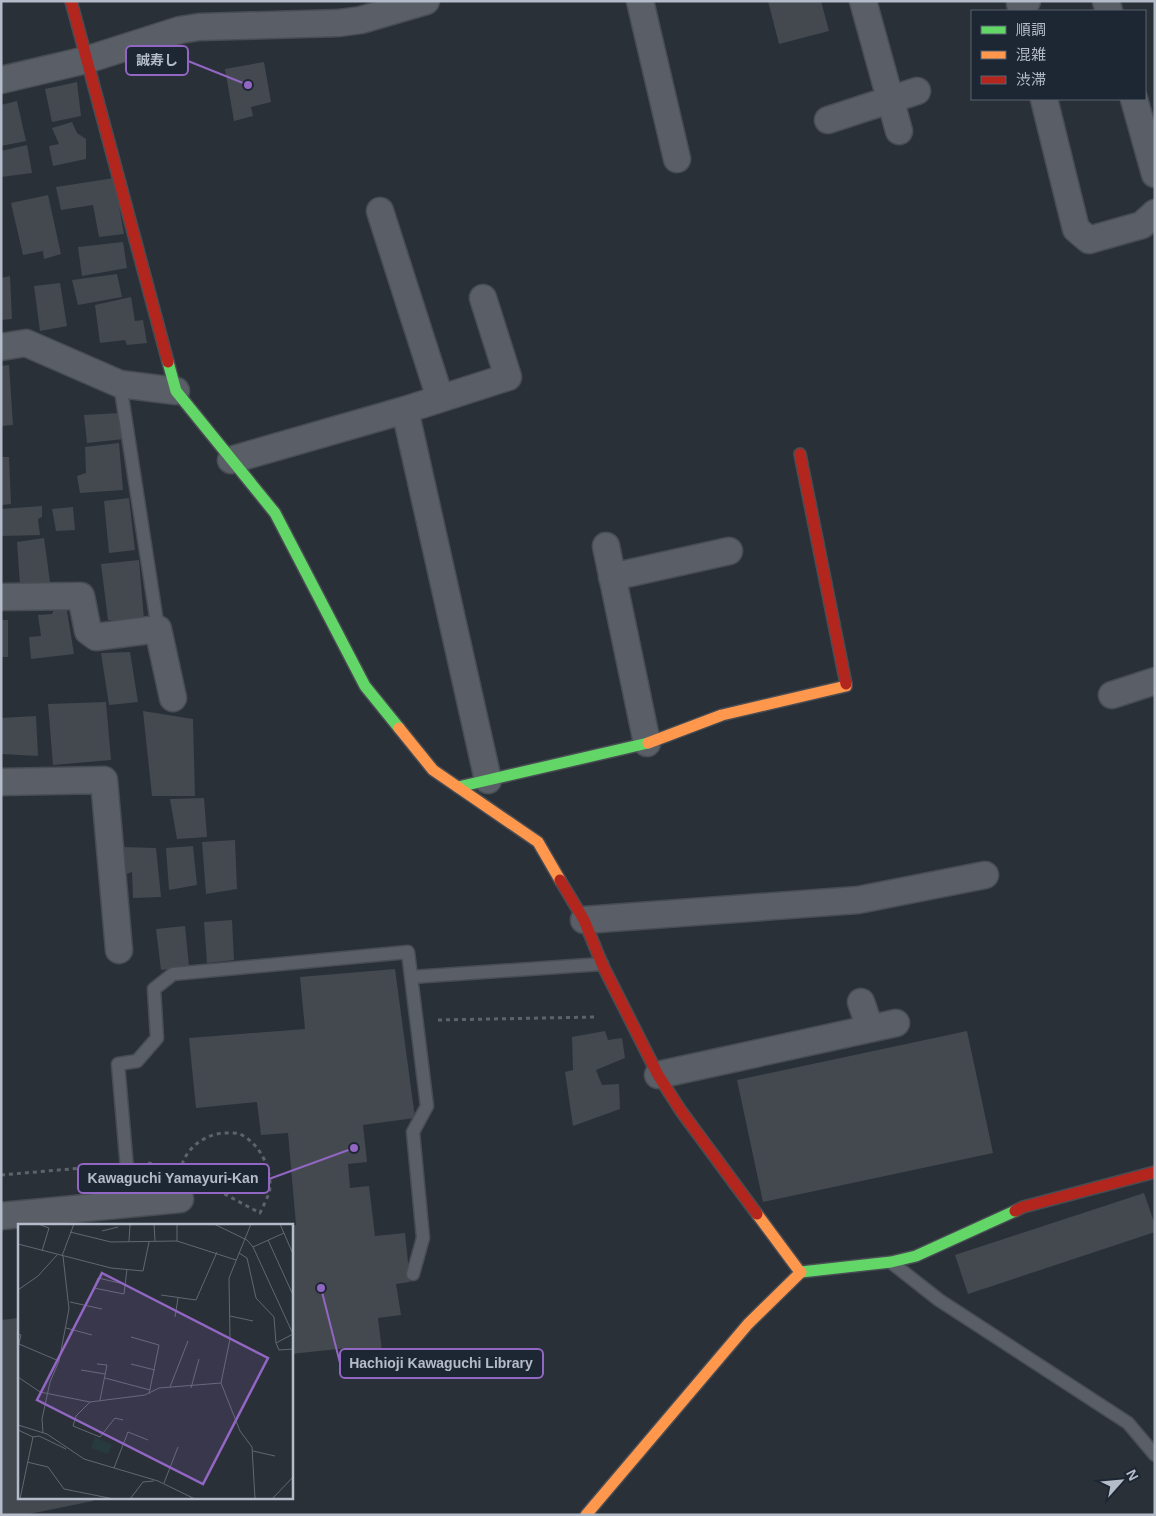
<svg xmlns="http://www.w3.org/2000/svg" width="1156" height="1516" font-family="Helvetica,'Noto Sans JP',sans-serif">
<rect width="100%" height="100%" fill="#2a3038"/>
<path fill="#444950" d="M768,1h53l8,30 -50,13z
M264,62l7,40 -20,5 2,9 -19,5 -9,-52z
M77,82l4,34 -29,6 -7,-33z
M17,101l9,40 -25,5v-41z
M72,122l5,11 9,6v20l-33,7 -4,-20 10,-2 -7,-16z
M27,145l5,28 -31,4v-26z
M114,178l10,56 -25,3 -6,-32 -32,5 -5,-23z
M48,195l13,59 -17,5 -1,-8 -20,4 -12,-52z
M123,242l4,26 -45,8 -4,-29z
M117,274l5,23 -44,8 -6,-25z
M10,276l2,43 -11,1v-42z
M60,283l7,43 -27,5 -6,-45z
M131,297l4,24 8,-1 4,23 -20,2 -2,-5 -25,3 -5,-38z
M9,365l4,60 -12,1v-60z
M120,413l4,26 -37,4 -3,-28z
M119,443l4,47 -43,3 -3,-17 9,-3 -1,-26z
M1,457h8l2,47 -10,1z
M129,498l6,52 -26,3 -5,-52z
M42,506v11l-4,2 2,16 -39,1v-27z
M73,507l2,23 -19,1 -4,-22z
M44,538l6,44 -30,3 -3,-43z
M139,560l5,60h-36l-7,-56z
M66,605l8,49 -43,5 -2,-22 12,-1 -3,-21 14,-1 3,-7z
M1,620h7v37h-7z
M130,652l8,50 -29,3 -8,-52z
M106,702l5,58 -58,5 -5,-61z
M143,711l50,8 2,77h-43z
M36,716l2,40 -37,-2v-36z
M204,798l3,39 -30,2 -7,-40z
M235,840l2,49 -31,5 -4,-52z
M193,846l4,39 -28,5 -3,-42z
M121,847l35,1 5,49 -28,1 -1,-26 -8,3z
M232,920l2,40 -27,3 -3,-41z
M185,926l4,40 -28,4 -5,-41z
M395,969l20,149 -52,7 4,37 -19,2 2,24 19,-2 6,50 30,-3 5,49 -14,2 5,31 -23,3 4,33 -35,3v-6l-56,6v-129h5l-8,-92 -27,2 -4,-33 -61,6 -7,-70 116,-9 -5,-52z
M605,1031l3,9 14,-2 3,20 -29,12 6,15 17,-1 1,25 -47,17 -8,-54 8,-2 -1,-33z
M967,1031l26,122 -230,49 -26,-122z
M1144,1193l11,32v7l-187,62 -13,-39z
M19,1318v179h74v4l-69,14h-23v-195z"/>
<g fill="none" stroke-linecap="round" stroke-linejoin="round">
<g stroke="#484c53" stroke-width="15">
<path id="lane" d="M120,384l38,245
M412,977l190,-13
M130,1203l-12,-139 19,-3 20,-23 -3,-49 19,-15 235,-22 19,154 -14,26 10,106 -10,36
M892,1263l47,37 189,123 27,32"/>
</g>
<g stroke="#484c53" stroke-width="29">
<path id="street" d="M640,1l37,158
M863,1l36,130
M1106,1l3,10
M1022,11l-2,-8 7,-2
M1,80l85,-20 94,-30 19,-3 140,-4 22,-3 65,-19
M1044,99l32,130 13,11 53,-15 13,-12
M1134,99l21,75
M828,120l89,-29
M380,211l60,187
M1,347l25,-4 94,41 56,7
M405,410l83,370
M231,460l174,-50 103,-33 -25,-79
M606,546l41,197
M612,577l117,-26
M1,597l80,-1 7,35 8,6 62,-8 15,69
M1112,695l43,-14
M1,782l103,-2 15,170
M584,920l274,-20 127,-25
M861,1002l9,26
M658,1075l238,-52
M1,1216l179,-17"/>
</g>
<g stroke="#484c53" stroke-width="14">
<path id="fast" d="M168,362l8,29 99,122 90,173 34,42
M458,787l190,-44
M801,1272l90,-10 25,-6 99,-45"/>
</g>
<g stroke="#484c53" stroke-width="14">
<path id="slow" d="M399,728l34,42 105,72 22,38
M648,743l74,-28 124,-29v-2
M757,1214l43,58
M586,1515l162,-191 53,-52"/>
</g>
<g stroke="#484c53" stroke-width="14">
<path id="jam" d="M71,1l97,361
M800,454l46,230
M560,880l24,40 18,44 56,111 23,36 76,103
M1015,1211l8,-4 132,-35"/>
</g>
<path stroke="#5d636a" stroke-width="3" stroke-dasharray="4 4" stroke-linecap="butt" d="M438,1020l158,-3
M148,1163l31,6
M180,1172c4,-24 26,-40 49,-39 4,0 8,0 11,1 20,10 31,33 30,54 -1,8 -7,18 -10,25l-56,-30
M1,1175l104,-9"/>
<use href="#lane" stroke="#5a5e66" stroke-width="12"/>
<use href="#street" stroke="#5a5e66" stroke-width="26"/>
<use href="#fast" stroke="#63d668" stroke-width="11"/>
<use href="#slow" stroke="#ff974d" stroke-width="11"/>
<use href="#jam" stroke="#b3261e" stroke-width="11"/>
</g>
<g transform="translate(18 1224)">
<rect width="275" height="275" fill="#2a3038"/>
<path d="M77,213l17,8 -4,9 -17,-6z" fill="#273a3e"/>
<path fill="none" stroke="#616872" stroke-width="1" d="M20,0l11,4 -7,23M136,0l1,17M196,0l33,16 6,7 40,87M233,0l-22,54 1,61 -9,44 19,48 12,16 3,52M262,0l13,30M84,7l16,-4M52,8l41,10 66,-1 59,19M250,16l25,55M111,17l1,-16 5,-1M159,17v-17M0,20l93,24 32,3 6,-29M235,23l31,-14M221,29l8,5 9,40 18,19 2,26M44,32l12,-32M106,60l-26,-6 -4,10 30,6 3,-25M0,66l20,-14 19,-21M143,71l35,5 21,-48M52,78l32,7M212,92l23,5M157,93l3,-19M48,104l26,7M0,110l3,1 -3,12M275,110l-17,9 3,7 14,-1M113,113l28,8 -10,49M1,120l40,17M79,140l10,1 -7,35M113,140l24,6M63,146l24,4M0,153l22,15 50,10 55,-7 14,-7 62,-5M87,154l45,12M152,163l18,-46M173,164l8,-29M72,178l-14,14 -3,10 27,11 15,-19 8,2M0,201l29,9 37,25 74,22 37,18M0,206l15,7M25,209l-1,-14 8,-37 9,-21 10,-52 -6,-53M235,227l22,5M9,238l21,5 16,22 50,10M96,244l14,-36 20,8M146,259l14,-36M2,275l13,-62 6,-1 27,13M112,275l13,-17 11,-1M254,275l21,-22"/>
<path fill="#9266c3" fill-opacity="0.15" stroke="#9266c3" stroke-width="2.5" d="M84,49l166,85 -65,126 -166,-84z"/>
<rect width="275" height="275" fill="none" stroke="#b4bcc9" stroke-width="2.5"/>
</g>
<path fill="none" stroke="#9266c3" stroke-width="2" d="M248 85L188 61M354 1148L269 1179M321 1288L340 1363"/>
<g fill="#9266c3" stroke="#1d2633" stroke-width="2">
<circle cx="248" cy="85" r="5"/>
<circle cx="354" cy="1148" r="5"/>
<circle cx="321" cy="1288" r="5"/>
</g>
<g fill="#1d2633" stroke="#9266c3" stroke-width="2">
<rect x="126" y="46" width="62" height="29" rx="5"/>
<rect x="78" y="1164" width="191" height="29" rx="5"/>
<rect x="340" y="1349" width="203" height="29" rx="5"/>
</g>
<g font-size="14" text-anchor="middle" font-weight="bold" fill="#b4bcc9">
<text x="157" y="65">誠寿し</text>
<text x="173" y="1183">Kawaguchi Yamayuri-Kan</text>
<text x="441" y="1368">Hachioji Kawaguchi Library</text>
</g>
<rect width="1156" height="1516" fill="none" stroke="#b4bcc9" stroke-width="5"/>
<rect x="971" y="10" width="175" height="90" fill="#1d2633" stroke="#59626f"/>
<rect x="981" y="26" width="25" height="8" fill="#63d668" stroke="#59626f"/>
<text x="1016" y="35" font-size="15" fill="#b4bcc9">順調</text>
<rect x="981" y="51" width="25" height="8" fill="#ff974d" stroke="#59626f"/>
<text x="1016" y="60" font-size="15" fill="#b4bcc9">混雑</text>
<rect x="981" y="76" width="25" height="8" fill="#b3261e" stroke="#59626f"/>
<text x="1016" y="85" font-size="15" fill="#b4bcc9">渋滞</text>
<g transform="translate(1121 1481) rotate(63)" stroke="#1d2633" stroke-width="4" paint-order="stroke">
<path d="M0-4L9 19L0 12L-9 19Z" fill="#b4bcc9"/>
<text y="-8" font-size="14" font-weight="bold" text-anchor="middle" fill="#b4bcc9">N</text>
</g>
</svg>
